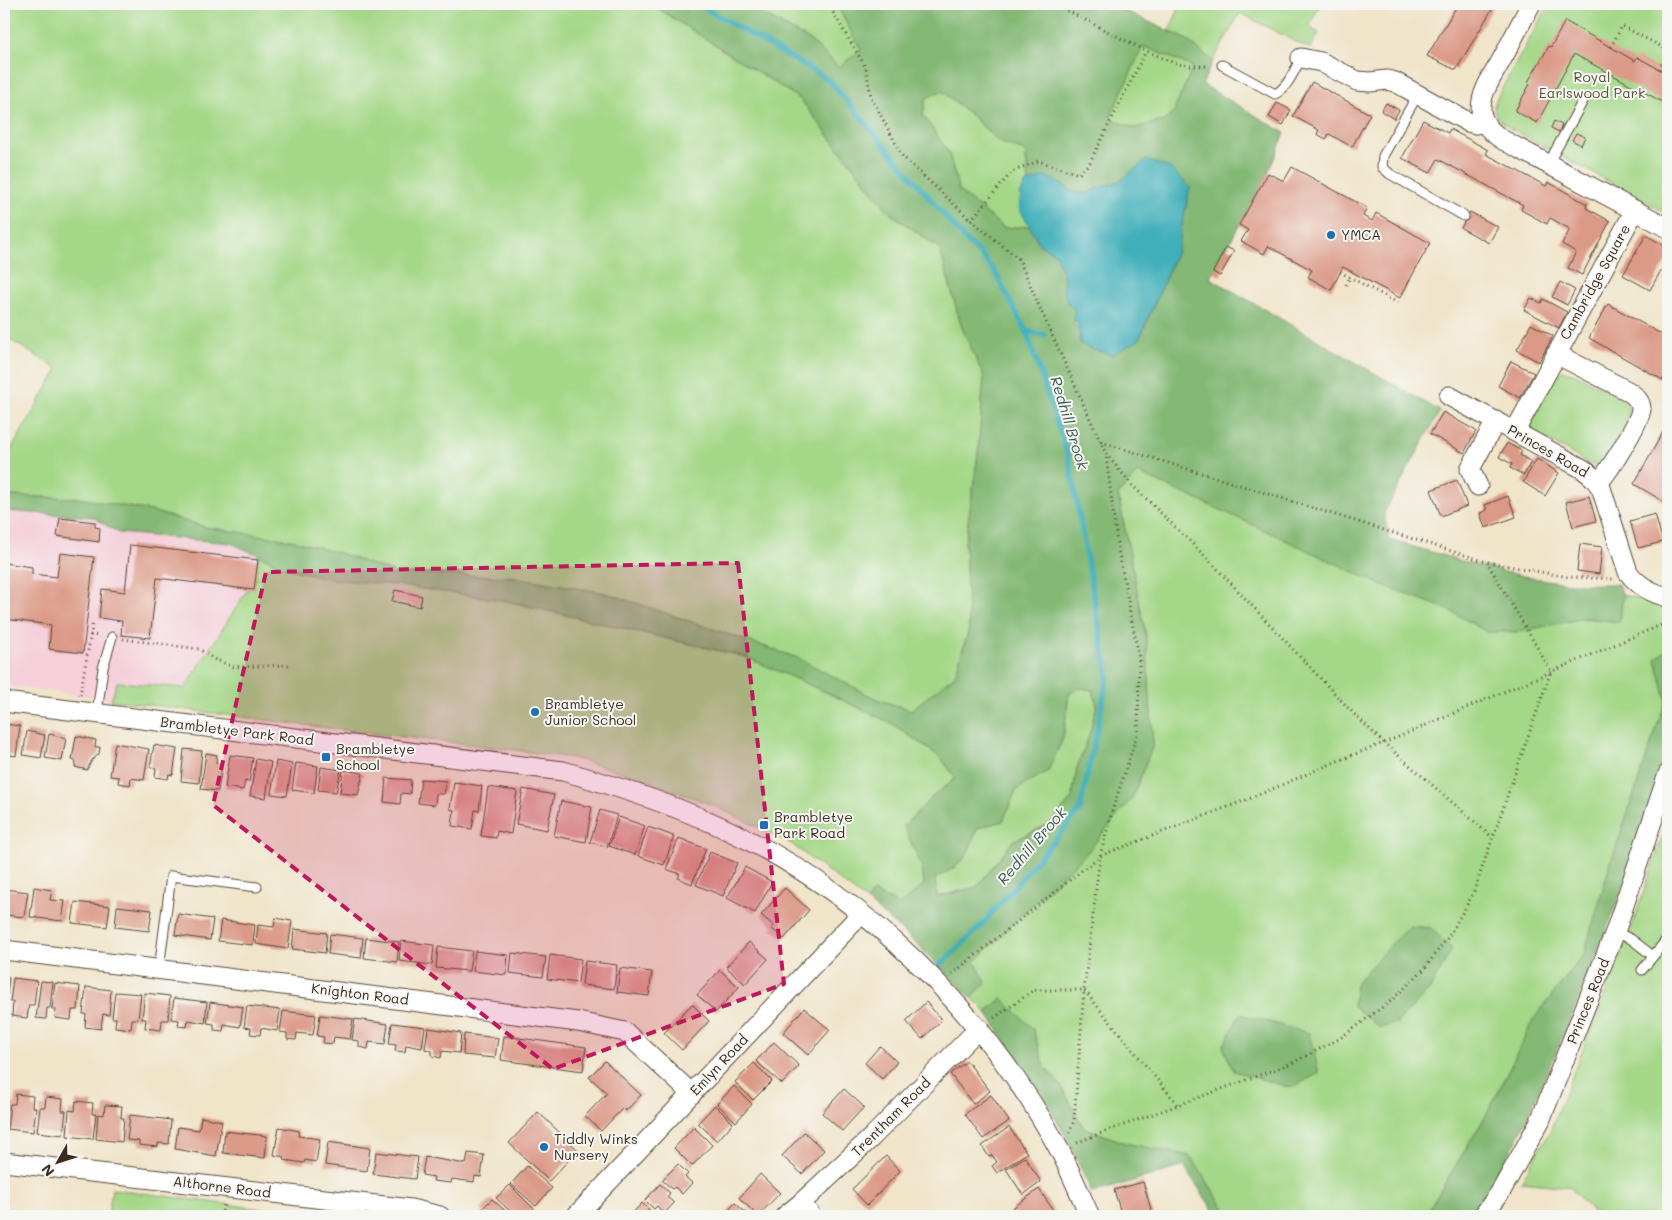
<svg xmlns="http://www.w3.org/2000/svg" width="1672" height="1220" font-family="Mali,sans-serif">
<rect width="100%" height="100%" fill="#f6f6f2"/>
<filter id="ink" filterUnits="userSpaceOnUse"><feTurbulence type="fractalNoise" baseFrequency=".02" numOctaves="2"/><feDisplacementMap in="SourceGraphic" scale="10" xChannelSelector="R" yChannelSelector="G"/><feConvolveMatrix kernelMatrix="1 2 1 2 8 2 1 2 1" color-interpolation-filters="sRGB"/></filter>
<filter id="wash" filterUnits="userSpaceOnUse"><feTurbulence type="fractalNoise" baseFrequency=".0096" numOctaves="4" result="noise"/><feDisplacementMap in="SourceGraphic" scale="20" xChannelSelector="R" yChannelSelector="G"/><feGaussianBlur stdDeviation="1.12" result="paint"/><feColorMatrix in="noise" values="0 0 0 0 0 0 0 0 0 0 0 0 0 0 0 0 0 1.4 0 .05"/><feComposite in="paint" operator="in"/></filter>
<g filter="url(#wash)">
<rect width="100%" height="100%" fill="#f0e4c9"/>
<path fill="#f5cfda" d="M4,511l89,6 26,16 112,10 59,26 41,10 64,6 478,308 -6,8 -77,-58 -77,-38 -81,-30 -59,-17 -81,-11 -150,-17 -338,-45z"/>
<path fill="#a4d787" stroke="#708052" d="M4,4h647l149,95 90,114 50,36 21,76 23,52 -6,77 -13,89 4,86 -14,46 -44,35 -35,-11 -78,-41 -192,-65 -91,-16 -120,-4 -56,-20 -134,-26 -54,-16 -73,-13 -74,-2v-34l54,-93 -54,-33z
M745,4h88l5,3 23,43 -22,17 -28,-26z
M1181,4h132l6,3 -10,20 10,6 -8,15 -7,-2 -64,-33 -27,48 -29,-23 -15,-7z
M1549,4h119v210l-158,-86c-10,-7 -19,-14 -15,-27z
M1143,46l50,21 -19,44 -54,70 -34,12 24,-75z
M942,91l29,24 28,27 26,9 4,32 -4,1c-9,21 -5,24 5,42l-26,2 -45,-37 -10,-38 -26,-38 3,-17z
M1563,371l10,2 44,22 11,12c3,13 -19,49 -28,58h-9l-55,-32 -5,-6v-4l23,-45z
M1138,473l311,137 38,22 98,-14 35,4 3,-27 45,11v42l-12,11 10,41 -57,168 -25,86 -50,65 -47,95 -62,102h-195l-40,-60 -65,-13 -42,-16 -22,-41 -17,-20 -11,-37 -31,-31 -16,14 -14,-14 13,-16 -10,-20 40,-41 138,-176 -7,-109 -28,-142z
M259,555l31,14 41,10 64,6 107,15 244,57 84,37 63,30 47,33 16,21 -25,20 -27,28 18,41 2,18 -25,21 -26,-13 -6,8 -77,-58 -77,-38 -81,-30 -59,-17 -81,-11 -150,-17 -231,-30 6,-18 68,6 63,-99h6z
M1079,687l14,3 4,15 -8,31 -12,32 -5,30 -21,25 -38,18 -36,46 -40,10 -2,-19c29,-14 32,-20 42,-50l26,-7 13,-31 32,-19 15,-33 6,-44z
M1668,821v394l-72,1 -26,-29 -49,-5 29,-51 81,-202z
M112,1189l203,27h-207z"/>
<path fill="#83b874" stroke="#5f7149" fill-rule="evenodd" d="M651,4h94l66,37 28,26 22,-17 -23,-43 -5,-3h277l74,34 29,23 -11,23 83,49 -17,40 -58,105 230,133 -56,102 5,27c59,16 119,37 180,43 16,2 33,1 49,1l5,11 -3,27 -35,-4 -67,14h-31l-38,-22 -74,-28 -139,-65 -98,-44 -20,21 28,142 7,109 -21,53 -47,57 -70,66 -40,41 11,20 -14,16 -64,-62 -41,-35 6,-9 26,13 25,-20 -2,-18 -18,-41 27,-28 25,-20 -16,-21 -47,-33 -63,-30 -84,-37 -244,-57 -107,-15 -64,-6 -41,-10 -59,-26 -112,-10 -26,-16 -89,-6v-15l74,2 73,13 54,16 87,13 47,13 56,20 120,4 91,16 192,65 78,41 35,11 44,-35 14,-46 -4,-86 13,-89 6,-77 -23,-52 -21,-76 -50,-36 -90,-114zM1143,46l50,21 -19,44 -10,10 -30,7 -24,-10zM942,91l29,24 28,27 26,9 4,32 17,-7 17,9 10,7 13,1 34,-12 26,-21 31,91 -38,89 -59,3 -1,-13 -5,-6 1,-15 -12,-22 1,-10 -8,-23 -16,-9 -10,-19 -26,2 -45,-37 -10,-38 -26,-38 3,-17zM1079,688l14,2 4,15 -8,31 -12,32 -5,30 -21,25 -38,18 -36,46 -40,10 -2,-19c29,-14 32,-20 42,-50l26,-7 13,-31 32,-19 15,-33 6,-44z
M1668,648v106l-47,139 -49,122 -52,119 -35,64 -15,18h-45l62,-102 47,-95 50,-65 25,-86 57,-168 -10,-41z
M1410,926l21,2 21,21 -22,40 -33,34 -17,5 -27,-22 3,-23 35,-39z
M1002,998l31,31 11,37 17,20 22,41 42,16 65,13 40,60h-13l-33,-50 -92,27 -23,-51 -27,-48 -56,-82z
M1240,1014l69,19 10,40 -28,15 -57,-17 -11,-24z"/>
<path fill="#3fafb9" stroke="#3d6c6c" d="M1146,160l24,8 20,19 -13,64 -38,89 -27,15 -21,-6 -11,-6c0,-4 0,-10 -1,-14 -3,-8 -8,-11 -4,-20l-8,-6 -4,-16 1,-10 -8,-23 -16,-9 -21,-37 2,-15 4,-9 21,-8 17,9 10,7 13,1 34,-12z"/>
<g fill="none" stroke-linecap="round" stroke-linejoin="round">
<path stroke="#3fafb9" stroke-width="5.5" d="M698,4l131,76 138,162 11,9 17,21 31,59 43,127 39,218 -28,134 -101,118 -41,39
M1026,331l18,4"/>
</g>
<g id="blocks">
<path fill="#db9987" d="M1458,4h37l-39,66 -29,-14z
M1565,21l70,40 2,-4 31,17v31l-94,-51 -37,69 -22,-12 15,-27 -2,-2 21,-36 2,1z
M1312,82l58,32 -18,33 -23,-13 -3,5 -9,-5 2,-4 -26,-14z
M1277,103l14,7 -8,15 -14,-8z
M1386,103l13,7 -5,9 -13,-8z
M1423,120l25,13 2,-4 38,21 -2,4 60,32 2,-4 39,22 -1,4 24,13 -28,54 -14,-7 8,-16 -14,-8 8,-15 -20,-11 -3,6 -26,-14 2,-5 -85,-46 -8,14 -28,-15z
M1554,121l8,4 -3,7 -8,-4z
M1576,133l9,4 -4,8 -9,-5z
M1292,167l75,41 -4,8 9,5 4,-8 54,30 -30,55 -57,-31 -12,23 -23,-13 4,-7 -44,-24 -4,8 -23,-13 7,-11 -9,-5 29,-52 16,8z
M1470,212l28,15 -9,16 -28,-15z
M1646,235l22,13v10l-18,32 -27,-15z
M1226,247l8,4 -14,25 -7,-4z
M1560,282l15,8 -8,15 -15,-8z
M1531,298l10,5 2,-4 24,13 -8,16 -35,-18z
M1608,304l60,34v45l-79,-45z
M1531,324l22,12 -14,26 -22,-12z
M1511,361l23,12 -14,25 -22,-12z
M1443,412l33,19 -12,22 -34,-19z
M1668,423v81l-34,-20z
M1507,443l15,8 -2,4 11,7 -7,13 -14,-7 2,-4 -13,-7z
M1537,459l22,14 -14,23 -22,-14z
M1457,480l10,26 -26,10 -10,-26z
M1508,496l8,21 -31,11 -5,-15 7,-3 -2,-5z
M1589,496l7,25 -23,6 -7,-25z
M1655,514l8,28 -25,6 -8,-27z
M60,518l35,4v5l5,1 -1,14 -42,-6z
M1580,544l22,3 -3,27 -22,-3z
M130,545l128,15 -4,30 -97,-12 -7,60 -29,-3 1,-14 -23,-3 3,-29 23,3z
M60,553l34,4 -11,96 -34,-4 2,-24 -47,-6v-56l28,4v7l25,3z
M395,590l27,6 -2,11 -28,-6z
M4,724l16,2 -4,30 -12,-2z
M27,731l18,4 -4,23 -18,-3z
M49,734l17,4 -4,23 -17,-3z
M76,736l20,4 -1,7h5l-1,7 -7,6 -5,10 -12,-3 1,-6 -4,-1z
M115,743l34,6 -5,31 -13,-2 -1,7 -12,-2 1,-6 -9,-1z
M154,745l23,4 -4,26 -4,-1 -1,5 -13,-2 1,-9 -6,-1z
M184,749l18,2 -3,32 -18,-2z
M206,753l11,2 -1,8 6,1 -4,27 -17,-2z
M230,755l23,3 -4,24 -4,-1 -2,9 -18,-3z
M256,759l15,3 -5,36 -16,-2z
M276,761l16,3 -5,32 -16,-2z
M296,763l22,3 -4,27 -22,-3z
M321,767l20,3 -5,22 -18,-2z
M343,770l20,3 -5,22 -18,-2z
M386,778l25,2 -1,14 -9,-1 -1,11 -16,-2z
M421,779l25,2 -2,13h-8l-1,11 -17,-2z
M454,782l28,4 -3,25 -4,-1 -3,19 -20,-3 2,-16 -4,-1z
M488,787l29,4 -6,43 -14,-3 -1,7 -15,-2z
M523,789l31,6 -7,35 -31,-6z
M561,801l31,6 -6,35 -32,-6z
M600,810l17,5 -10,32 -17,-5z
M619,817l26,9 -10,29 -26,-9z
M648,827l26,9 -10,29 -26,-9z
M679,838l27,11 -14,35 -14,-6 2,-4 -14,-5z
M710,852l27,11 -14,33 -27,-11z
M745,867l27,15 -17,31 -28,-15z
M34,887l18,3 -2,10 15,1 -3,20 -32,-4z
M785,888l24,22 -25,29 -13,-11 3,-2 -13,-11z
M4,889l24,3 -4,25 -20,-2z
M75,902l35,4 -3,21 -35,-4z
M117,906l35,4 -3,21 -34,-4z
M178,914l35,5 -3,21 -35,-5z
M275,918l17,3 -4,28 -32,-5 2,-19 16,2z
M221,920l34,5 -2,20 -35,-4z
M294,929l33,4 -2,20 -33,-4z
M330,934l33,4 -2,20 -33,-4z
M366,938l33,4 -2,20 -33,-4z
M401,941l33,4 -2,20 -33,-4z
M749,942l19,17 -23,25 -19,-17z
M438,947l34,4 -3,20 -33,-3z
M475,951l33,4 -2,20 -33,-4z
M512,953l34,4 -3,20 -33,-4z
M550,955l31,4 -3,24 -31,-4z
M585,961l32,4 -3,24 -32,-4z
M620,968l32,4 -3,24 -32,-4z
M720,970l19,17 -23,25 -19,-17z
M4,977l5,1 -2,17h-3z
M13,978l24,3 -3,24h-5l-2,13 -15,-2 1,-14h-3z
M41,981l12,1 -3,26h-3l-1,11 -10,-1z
M55,983l25,3 -2,24h-6l-1,10 -16,-2 1,-9h-4z
M86,987l25,3 -2,25 -6,-1 -2,15 -16,-2 1,-13h-3z
M115,992l26,2 -3,25h-6l-1,10 -16,-2 1,-9h-4z
M145,993l25,3 -2,24h-6l-1,10 -16,-2 1,-9h-4z
M174,998l33,4 -2,21 -17,-3 -1,7 -9,-1 1,-6 -8,-1z
M210,1002l33,5 -3,20 -16,-3 -1,7 -9,-1v-6l-7,-1z
M926,1002l16,18 -20,19 -16,-18z
M692,1004l17,17 -27,29 -18,-17z
M247,1006l33,4 -3,21 -16,-3 -1,7 -10,-1 1,-6 -7,-1z
M804,1008l26,22 -22,25 -25,-22z
M283,1011l33,4 -3,20 -16,-2 -1,7 -9,-1v-6l-7,-1z
M320,1015l33,4 -3,20 -16,-2 -1,7 -10,-1 1,-6 -7,-1z
M355,1019l33,5 -3,20 -16,-2 -1,7 -9,-2v-6l-7,-1z
M392,1023l33,4 -3,21 -16,-3 -1,7 -10,-1 1,-6 -7,-1z
M428,1028l33,5 -2,20 -17,-2 -1,7 -9,-2v-5l-7,-2z
M464,1034l34,4 -3,20 -32,-3z
M504,1036l82,11 -3,24 -82,-11z
M774,1042l25,24 -17,18 -26,-23z
M880,1046l17,16 -15,17 -17,-16z
M605,1061l36,34 -15,16 -3,-3 -22,23 -16,-15 22,-23 -18,-16z
M967,1061l23,30 -17,13 -23,-30z
M754,1063l18,18 -19,19 -18,-18z
M734,1086l18,18 -16,18 -19,-18z
M844,1089l20,18 -22,24 -20,-18z
M16,1094l17,2 -1,11 4,1 -3,24 -26,-3 3,-25h5z
M991,1095l18,26 -26,18 -18,-25z
M46,1097l17,2 -1,12h4l-3,24 -26,-3 3,-25h5z
M76,1101l17,2 -1,11h4l-3,25 -26,-3 2,-26 6,1z
M105,1105l17,1 -1,12h3l-2,24 -26,-3 2,-25 6,1z
M715,1105l18,18 -16,18 -19,-18z
M538,1112l40,38 -29,31 -40,-38z
M130,1115l41,5 -2,24 -11,-1v4l-19,-2v-4l-12,-1z
M201,1117l21,4 -6,35 -41,-7 3,-22 21,3z
M279,1127l20,4 -1,5 22,3 -4,23 -11,-2 -1,3 -20,-3 1,-3 -11,-2z
M694,1127l18,18 -20,21 -18,-18z
M1009,1127l18,26 -30,20 -5,-7 5,-4 -5,-7 -3,2 -7,-11z
M225,1131l42,5 -2,22 -42,-5z
M804,1132l20,18 -22,24 -20,-18z
M328,1142l42,6 -3,23 -42,-6z
M376,1152l42,5 -3,22 -42,-5z
M468,1153l16,2 -3,22 -6,-1 -1,6 -22,-3 -1,4 -18,-2 1,-4 -12,-2 3,-18 41,7z
M886,1156l14,15 -33,34 -15,-16z
M1025,1157l16,25 -18,13 -17,-26z
M678,1164l10,10 -3,3 7,6 -10,11 -7,-7 -3,2 -10,-9z
M527,1166l25,22 -16,18 -25,-22z
M760,1174l20,19 -22,23 -19,-18z
M1143,1182l10,34h-31l-8,-26z
M660,1184l10,9 -3,4 7,6 -10,11 -7,-8 -3,3 -9,-9z
M510,1185l24,24 -7,7h-12l-19,-18z
M1039,1189l18,27h-41l-5,-7z
M492,1199l19,17h-23l-7,-6z
M642,1203l10,10 -3,3h-19z
M735,1203l15,13h-26z"/>
</g>
</g>
<g filter="url(#ink)">
<use href="#blocks" fill-opacity="0" stroke="#564638" stroke-width="1"/>
<g fill="none" stroke-linecap="round" stroke-linejoin="round">
<g stroke="#564638" stroke-width="11">
<path id="lane" d="M1222,65l53,29c12,-5 20,-25 26,-36
M1418,94l-35,62 -1,11 8,7 74,42
M1548,164l36,-65
M97,713l6,-45 9,-31
M1615,932l16,7 22,17
M159,969l12,-93 86,11
M1642,970l25,-31"/>
</g>
<g stroke="#564638" stroke-width="21">
<path id="street" d="M1531,4c-10,18 -19,37 -29,55 -8,15 -21,32 -21,50 0,14 11,24 22,31l165,88
M1301,58l20,4 36,19 13,1 17,-2 8,2 73,40 8,2 9,-2
M1556,354l72,37c6,4 13,10 13,18 -1,13 -33,64 -43,74
M1449,396l134,73 11,9 7,10 27,84c10,14 23,21 40,25
M1515,431l120,-221
M1478,486l-8,-17 26,-48
M4,702l559,69c53,15 105,32 154,54 145,65 268,187 343,326 11,21 20,44 30,65
M4,950l574,72 47,10 67,62
M4,1162l407,47 29,7
M576,1216l285,-302
M785,1216l16,-13
M811,1216l-10,-13 71,-66 107,-109
M1483,1216l18,-25 39,-70 75,-189 53,-158"/>
</g>
<path stroke="#564638" stroke-width="3" stroke-dasharray="1 4" stroke-linecap="butt" d="M828,4l38,64 5,29 32,60 68,63 48,39 23,54 64,141 26,31 76,74 146,155 30,29 108,94
M1054,4l92,47 26,11 15,4h22
M1665,4l3,1
M1611,47l11,-21 46,24
M1659,69l9,-18
M971,220l41,-48 26,-11 41,13 11,-12 56,-111
M1340,272l60,32
M1346,285l4,-8
M1101,442l386,120 81,15 45,2
M90,635l10,1
M123,639l76,10 15,10 20,8 56,-2
M80,695l13,-73
M952,974l148,-118 151,-58 89,-38 44,-17 284,-121
M994,1018l40,-28h50l94,115
M1069,1133l5,-12 10,-131 16,-134 14,-51 24,-73 1,-74 -22,-115 -11,-88
M1077,1143l11,-5 202,-74 49,-25 52,-38 33,-32 25,-33 24,-42 78,-223 -64,-109
M221,1216l3,-11"/>
<use href="#lane" stroke="#fff" stroke-width="9"/>
<use href="#street" stroke="#fff" stroke-width="19"/>
</g>
</g>
<path fill="#c2185b" fill-opacity="0.2" stroke="#c2185b" stroke-width="4" stroke-dasharray="10 6" stroke-linejoin="round" d="M738,563l46,421 -231,85 -340,-264 53,-233z"/>
<g fill="#1f6fb2" stroke="#f6f6f2" stroke-width="2">
<circle cx="1331" cy="235" r="5"/>
<circle cx="535" cy="712" r="5"/>
<rect x="321" y="752" width="10" height="10" rx="2.5"/>
<rect x="759" y="820" width="10" height="10" rx="2.5"/>
<circle cx="544" cy="1147" r="5"/>
</g>
<g text-anchor="middle" stroke-width="4" stroke-linejoin="round" paint-order="stroke">
<g font-size="14" fill="#555538" stroke="#f6f6f2">
<text x="1592" y="82">Royal<tspan x="1592" dy="16">Earlswood Park</tspan></text>
</g>
<g font-size="14" fill="#3b2a1e" stroke="#f6f6f2" text-anchor="start">
<text x="1341" y="240">YMCA</text>
<text x="545" y="709">Brambletye<tspan x="545" dy="16">Junior School</tspan></text>
<text x="336" y="754">Brambletye<tspan x="336" dy="16">School</tspan></text>
<text x="774" y="822">Brambletye<tspan x="774" dy="16">Park Road</tspan></text>
<text x="554" y="1144">Tiddly Winks<tspan x="554" dy="16">Nursery</tspan></text>
</g>
<g font-size="14" fill="#3b2a1e" stroke="#f6f6f2">
<text transform="translate(1595 282) rotate(-61)" y="5">Cambridge Square</text>
<text transform="translate(1548 451) rotate(30)" y="5">Princes Road</text>
<text transform="translate(237 731) rotate(7)" y="5">Brambletye Park Road</text>
<text transform="translate(360 994) rotate(7)" y="5">Knighton Road</text>
<text transform="translate(1588 1001) rotate(-68)" y="5">Princes Road</text>
<text transform="translate(719 1065) rotate(-47)" y="5">Emlyn Road</text>
<text transform="translate(891 1117) rotate(-45)" y="5">Trentham Road</text>
<text transform="translate(222 1187) rotate(7)" y="5">Althorne Road</text>
</g>
<g font-size="15" font-style="italic" fill="#3c5954" stroke="#f6f6f2">
<text transform="translate(1069 423) rotate(73)" y="5">Redhill Brook</text>
<text transform="translate(1032 846) rotate(-49)" y="5">Redhill Brook</text>
</g>
</g>
<rect width="1672" height="1220" fill="none" stroke="#f6f6f2" stroke-width="20"/>
<g transform="translate(58 1162) rotate(231)" stroke="#f6f6f2" stroke-width="4" paint-order="stroke">
<path d="M0-4L9 19L0 12L-9 19Z" fill="#3b2a1e"/>
<text y="-8" font-size="14" font-weight="bold" text-anchor="middle" fill="#3b2a1e">N</text>
</g>
</svg>
